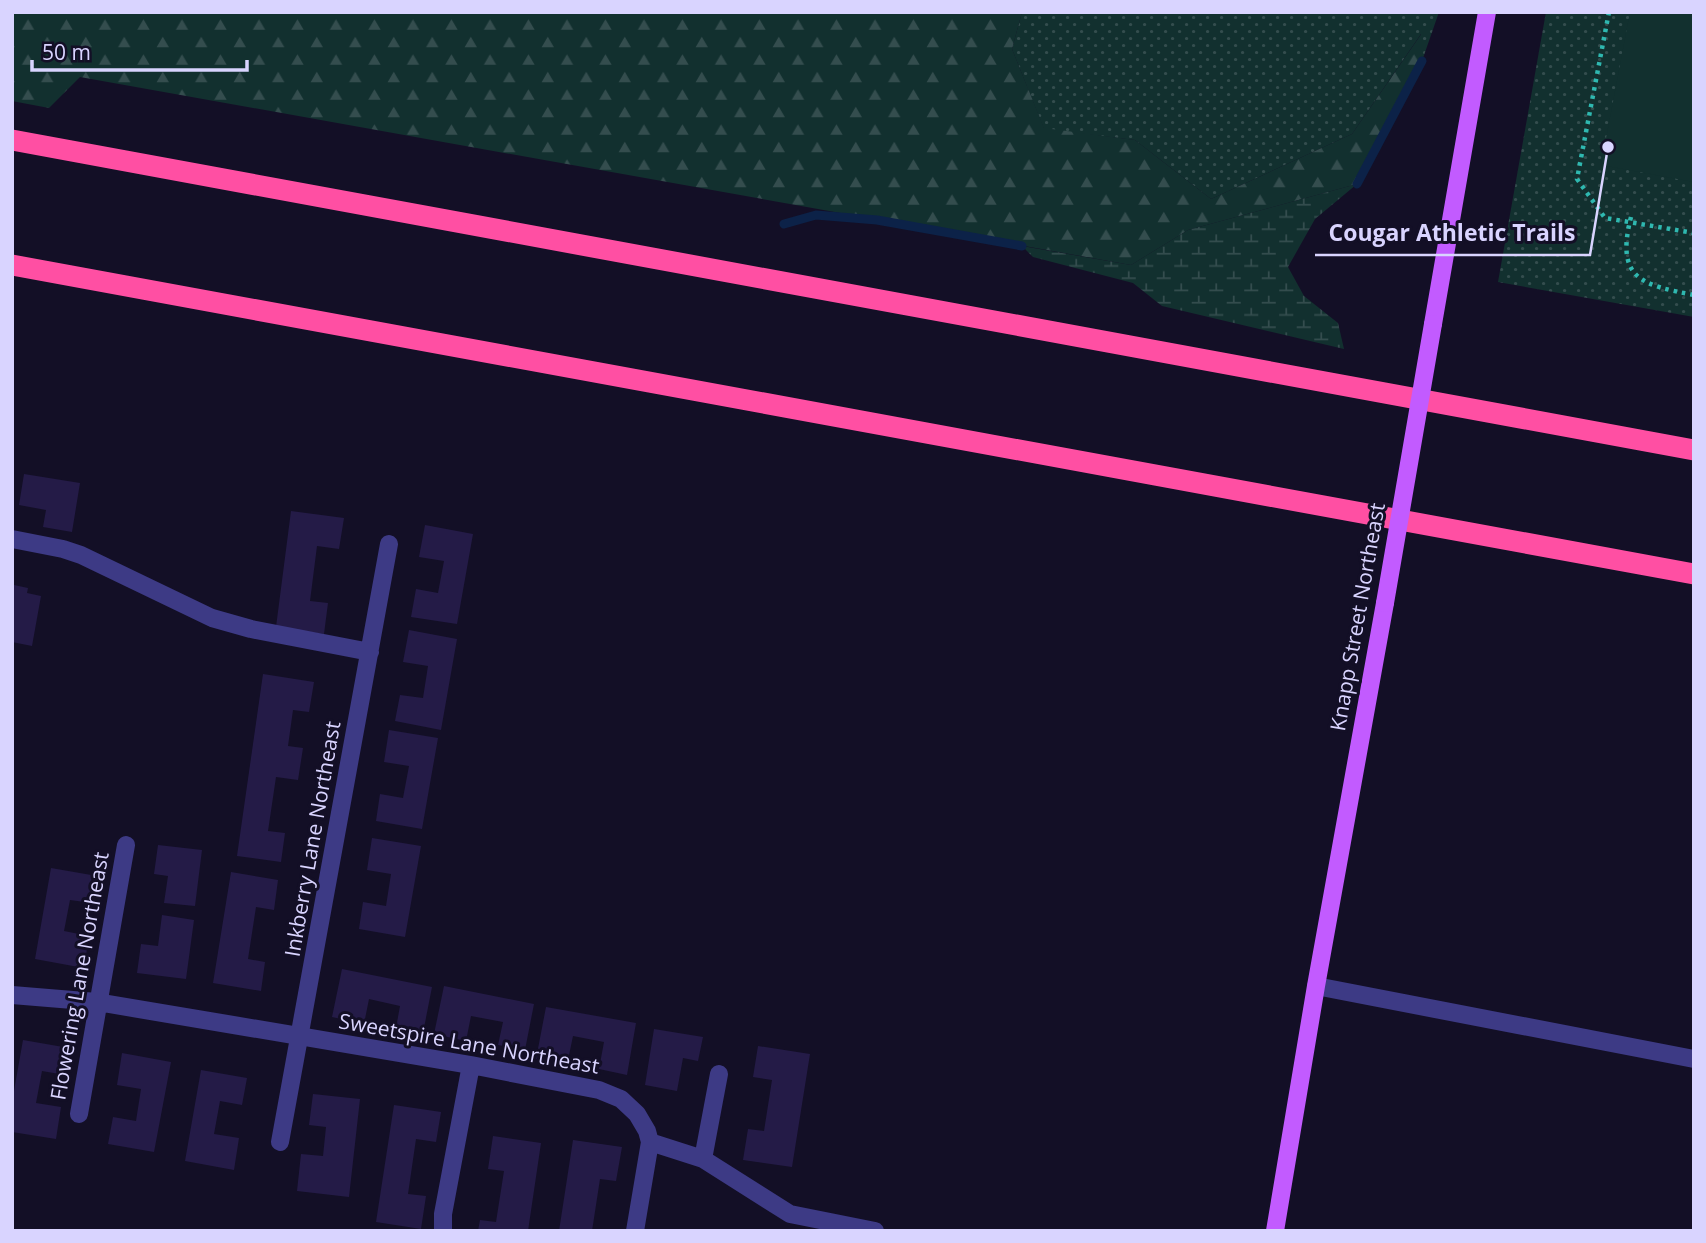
<svg xmlns="http://www.w3.org/2000/svg" width="1706" height="1243" font-family="'Open Sans',sans-serif">
<defs>
<pattern id="grass-dots" width="8" height="8" patternUnits="userSpaceOnUse" patternTransform="scale(1.75)"><rect width="8" height="8" fill="#12302f"/><path d="M2 2h.1M6 6h.1" fill="none" stroke="#344d4e" stroke-width="1.8" stroke-linecap="round"/></pattern>
<pattern id="forest-firs" width="22" height="20" patternUnits="userSpaceOnUse" patternTransform="scale(1.75)"><rect width="22" height="20" fill="#12302f"/><path d="M5 1l3.5 6h-7zM16 11l3.5 6h-7z" fill="#344d4e"/></pattern>
<pattern id="wetland-marsh" width="20" height="14" patternUnits="userSpaceOnUse" patternTransform="scale(1.75)"><rect width="20" height="14" fill="#12302f"/><path d="M1 5h8M5 5V1M11 12h8M15 12V8" fill="none" stroke="#344d4e"/></pattern>
</defs>
<rect width="100%" height="100%" fill="#130f26"/>
<path fill="url(#grass-dots)" d="M1022,12h417l-17,49 -1,-27 -69,100 -141,65 -76,-59 -91,-11 -32,-80z
M1546,12h148v305l-196,-35z"/>
<path fill="url(#forest-firs)" d="M12,12h1010l-10,37 32,79 91,12 76,59 141,-65 70,-101v28l-65,123 -169,46 -57,35 -1051,-188 -31,31 -37,-7z"/>
<path fill="url(#wetland-marsh)" d="M1357,184l-42,35 -27,48 16,29 34,27 6,26 -182,-43 -29,-23 -100,-26 -11,-11 109,19 57,-35z"/>
<path fill="#12302f" d="M1630,12h64v170l-93,-17z"/>
<g fill="none" stroke-linecap="round" stroke-linejoin="round">
<path stroke="#0c2248" stroke-width="9" d="M1357,184l65,-123
M784,224l32,-9 61,5 145,26"/>
</g>
<path fill="#241b47" d="M24,474l56,9 -8,49 -29,-5 3,-17 -27,-5z
M291,511l53,7 -5,31 -22,-3 -7,55 18,2 -4,31 -48,-7z
M425,525l48,9 -16,90 -46,-7 5,-28 22,4 6,-32 -25,-4z
M14,585l14,3 -1,5 14,3 -9,50 -20,-4z
M409,630l48,9 -16,91 -46,-9 5,-26 23,3 5,-32 -25,-4z
M263,674l51,8 -5,30 -16,-2 -5,36 15,2 -5,32 -22,-3 -8,54 17,2 -4,29 -44,-6z
M389,730l49,8 -16,91 -46,-8 4,-27 23,4 6,-32 -25,-4z
M372,838l49,8 -16,91 -46,-8 4,-27 23,4 5,-32 -24,-4z
M158,845l44,5 -7,56 -31,-3 4,-27 -14,-2z
M51,868l46,8 -5,27 -22,-3 -6,31 25,5 -5,32 -49,-9z
M231,872l47,8 -4,30 -18,-3 -8,52 17,3 -4,29 -48,-8z
M162,915l32,5 -8,59 -49,-6 4,-29 17,2z
M342,969l90,18 -9,46 -27,-5 4,-22 -31,-7 -5,25 -32,-7z
M444,986l90,18 -9,46 -27,-5 5,-23 -32,-6 -5,25 -32,-7z
M546,1007l90,16 -9,52 -28,-6 5,-27 -31,-6 -6,29 -31,-6z
M654,1029l49,8 -5,24 -15,-3 -6,33 -32,-6z
M23,1040l46,8 -4,27 -23,-4 -6,32 25,4 -5,32 -44,-7v-30z
M758,1046l52,8 -18,113 -49,-7 5,-31 16,2 8,-51 -19,-3z
M122,1053l49,9 -17,90 -46,-8 5,-27 23,4 5,-32 -24,-4z
M201,1070l46,8 -5,27 -22,-4 -6,33 25,4 -5,32 -49,-9z
M313,1094l47,5 -11,98 -52,-6 4,-37 22,2 3,-29 -17,-2z
M394,1105l47,7 -5,30 -20,-3 -8,55 18,2 -5,33 -45,-7z
M493,1136l48,7 -13,88h-50l2,-11 16,2 8,-51 -16,-2z
M573,1140l49,7 -6,34 -16,-2 -8,52h-33z"/>
<g fill="none" stroke-linecap="round" stroke-linejoin="round">
<path stroke="#2fb8b0" stroke-width="4.5" stroke-dasharray="3.5 5" stroke-linecap="butt" d="M1609,12l-32,167 28,39 89,15
M1631,217c-16,62 11,68 63,78"/>
<path stroke="#3d3a85" stroke-width="18" d="M12,539l51,10 18,6 131,63 39,11 119,23
M1316,986l378,73
M12,995l85,7 374,63 128,25 22,9 16,15 10,17 3,11 53,17 87,55 85,17
M79,1114l47,-269
M280,1142l109,-598
M703,1159l16,-85
M443,1231v-17l28,-149
M635,1231l15,-89"/>
<path stroke="#c25bff" stroke-width="18" d="M1433,324l54,-312
M1275,1231l41,-245 69,-383"/>
<path stroke="#ff4fa3" stroke-width="21" d="M12,140l1682,310
M12,265l1682,309"/>
<path stroke="#c25bff" stroke-width="18" d="M1385,603l48,-279"/>
</g>
<g text-anchor="middle" stroke-width="6" stroke-linejoin="round" paint-order="stroke">
<g font-size="21" fill="#d9d4ff" stroke="#130f26">
<text transform="translate(1358 617) rotate(-80)" y="7">Knapp Street Northeast</text>
<text transform="translate(313 839) rotate(-80)" y="7">Inkberry Lane Northeast</text>
<text transform="translate(80 976) rotate(-80)" y="7">Flowering Lane Northeast</text>
<text transform="translate(469 1044) rotate(10)" y="7">Sweetspire Lane Northeast</text>
</g>
</g>
<path fill="none" stroke="#d9d4ff" stroke-width="2.5" d="M1608 147L1590 255H1315"/>
<circle fill="#d9d4ff" stroke="#130f26" stroke-width="2.5" cx="1608" cy="147" r="7"/>
<g font-size="23" text-anchor="middle" font-weight="bold" fill="#d9d4ff" stroke="#130f26" stroke-width="6" stroke-linejoin="round" paint-order="stroke">
<text x="1452" y="241">Cougar Athletic Trails</text>
</g>
<rect width="1706" height="1243" fill="none" stroke="#d9d4ff" stroke-width="28"/>
<path d="M32 60v10h215v-10" fill="none" stroke="#d9d4ff" stroke-width="3.5"/>
<text x="42" y="60" font-size="21" fill="#d9d4ff" stroke="#130f26" stroke-width="5" paint-order="stroke">50 m</text>
</svg>
